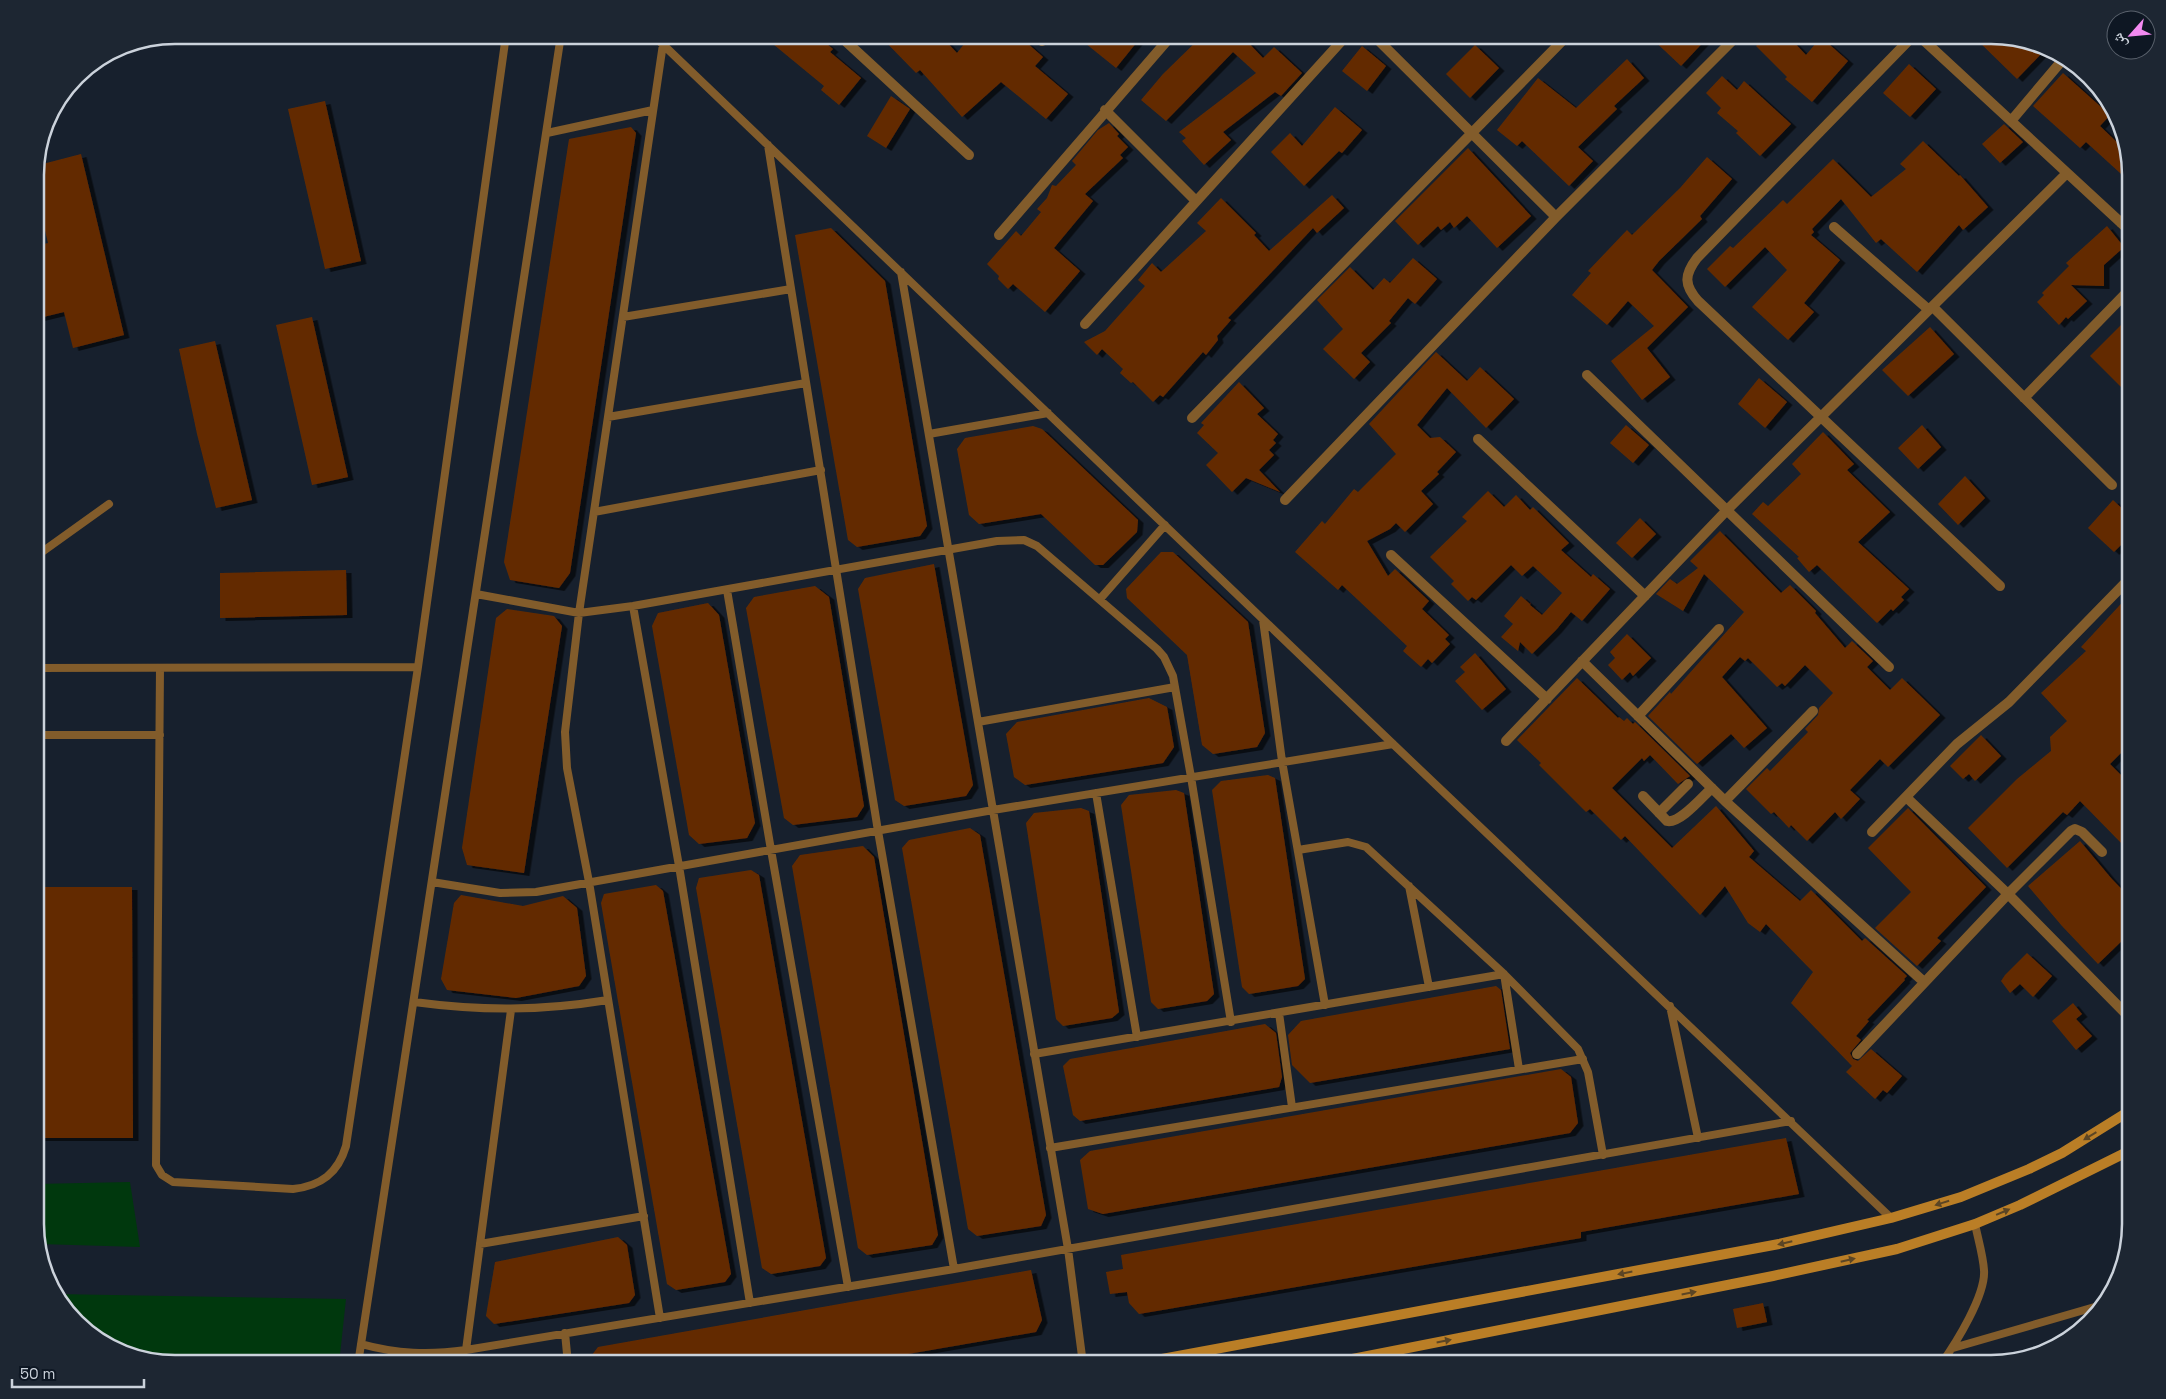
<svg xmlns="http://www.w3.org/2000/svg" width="2166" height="1399" font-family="'Space Grotesk','Noto Naskh Arabic',sans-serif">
<defs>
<filter id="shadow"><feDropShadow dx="5.5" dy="3" stdDeviation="0" flood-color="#0009"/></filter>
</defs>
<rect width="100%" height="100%" fill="#17202d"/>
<path fill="#00380d" d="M130,1182l10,65 -101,-3 -4,-11v-49z
M54,1294l292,5 -7,65h-164l-78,-23z"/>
<path fill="#642b00" filter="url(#shadow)" d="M762,35h54l17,14 -3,3 31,26 -22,27 -18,-15 3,-4z
M879,35h61l17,18 14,-18h47l25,22 -8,9 33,28 -22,25 -45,-37 -39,35 -42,-47 -4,3z
M1075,35h53l9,7 -21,26z
M1203,35h38l22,23 11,-11 28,26 -21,23 -6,-4 -52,40 8,8 -27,25 -22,-24 4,-3 -7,-6 77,-59 -23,-21 -67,69 -25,-21 22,-26z
M1648,35h62l-29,31z
M1767,35h20l19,20 15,-18 27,24 -36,41 -27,-23 2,-2 -31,-31z
M1972,35h19l53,16 -27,28z
M1475,45l24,23 -29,30 -24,-24z
M1362,46l24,20 -19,25 -25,-20z
M1627,59l17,19 -30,28 3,3 -39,38 15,14 -24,25 -47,-45 -5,5 -20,-16 41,-52 38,30z
M1909,64l27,25 -26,28 -27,-24z
M2063,73l47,42 -10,11 24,23 7,26v8l-45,-41 -6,6 -47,-42z
M1722,76l15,14 7,-9 47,43 -31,32 -24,-23 2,-2 -21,-18 4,-5 -15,-15z
M891,96l19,13 -24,39 -19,-12z
M325,101l36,160 -36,8 -37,-160z
M1335,107l27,23 -20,23 -3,-2 -35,35 -33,-34 19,-19 12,13z
M1109,123l10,11 -2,2 11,11 -8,8 3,3 -38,36 8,7 -39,47 26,23 -35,41 -32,-28 -5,5 -10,-10 1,-3 -12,-12 29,-33 5,5 20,-24 -4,-3 10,-11 5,-13 4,1 20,-21 -4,-4 26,-31z
M2004,124l19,18 -23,21 -18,-19z
M631,127l5,6 -66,440 -11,15 -49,-8 -6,-18 65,-423z
M1923,141l36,35 1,-1 28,32 -25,23 -4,-5 -42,47 -36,-33 -5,4 -35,-44 -29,30 2,3 -3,3 29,25 -36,43 10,9 -26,28 -36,-33 35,-37 -22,-23 -40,40 -18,-18 23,-23 3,2 50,-48 4,4 46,-45 38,38 35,-28 -6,-5z
M1468,148l63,68 -34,32 -30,-32 -13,12 -4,-6 -9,8 -3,-4 -20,19 -23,-24z
M81,154l43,181 -51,13 -9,-36 -29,7v-73l13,-3 -13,-54v-23z
M1707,157l25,22 -32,37 2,3 -43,42 -7,9 36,37 -41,41 23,29 -28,23 -31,-39 43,-35 -26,-25 -21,24 -35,-30 19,-22 -3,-2 39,-41 5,5 48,-47z
M1332,195l12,13 -27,25 -4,-5 -45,48 -40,42 3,2 -14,16 1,4 -12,15 -3,-3 -40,45 -3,-2 -7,7 -20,-20 -2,1 -11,-10 3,-4 -21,-20 -5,6 -13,-13 21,-11 40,-45 -7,-6 14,-17 9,9 45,-41 -9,-8 24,-25 35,35 -2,2 15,16z
M2107,226l17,21 -20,18v21l-33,-1 16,16 -19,18 -2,-2 -7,8 -22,-23 7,-7 -2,-2 27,-27 -3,-3z
M831,228l54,53 42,245 -7,10 -63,11 -9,-7 -53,-305z
M1413,258l24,21 -22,25 -7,-6 -19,23 2,2 -30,30 9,9 -16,17 -31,-30 20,-20 -26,-29 33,-33 23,23 11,-12 6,5z
M2131,315v82l-41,-41z
M312,317l36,160 -36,8 -36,-160z
M1930,327l24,27 -46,42 -26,-26z
M215,341l37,159 -36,8 -19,-74 -18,-85z
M1436,352l31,29 13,-14 34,32 -28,29 -39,-40 -30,37 13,13 10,-1 16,15 -19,20 2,2 -18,17 12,13 -28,28 -9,-9 -6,6 -23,12 21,35 7,-7 34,32 -7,8 27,26 -4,4 5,5 -18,19 -4,-4 -7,8 -18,-16 4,-5 -65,-61 -4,5 -43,-38 27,-31 3,3 29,-35 4,3 38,-38 -27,-30z
M1759,378l28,24 -22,26 -27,-24z
M1239,382l25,26 -7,6 21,20 -5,6 3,3 -7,7 5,5 -15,15 21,22 -34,-14 -14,14 -26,-27 12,-12 -21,-20 7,-8 -3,-2z
M1626,425l23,20 -16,18 -23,-20z
M1922,425l19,22 -23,22 -20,-21z
M1033,426l9,3 96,91 -1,12 -34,33h-8l-54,-51 -62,10 -10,-9 -12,-66 8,-11z
M1823,432l31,32 -7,6 43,42 -32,30 51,47 -8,8 3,3 -11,11 -2,-2 -14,14 -60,-58 -8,7 -12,-14 2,-1 -47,-43 11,-12 5,4 33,-32 -9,-10z
M1965,476l20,22 -27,27 -20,-21z
M1488,491l16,16 12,-12 14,15 3,-3 36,36 -8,7 30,27 2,-3 17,15 -28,32 -11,-9 -15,18 -24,24 -12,-12 -2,9 -17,-14 12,-13 -9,-8 17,-20 9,8 1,-2 -1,3 12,10 20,-22 -29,-27 -11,10 -11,-11 -35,35 -4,-3 -4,4 -17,-17 3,-3 -24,-24 37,-36 -5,-4z
M2113,500l18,17v18l-17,17 -26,-24z
M1640,518l16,16 -24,24 -16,-15z
M1720,531l61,62 9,-8 26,26 -1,2 30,35 7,-7 21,20 -6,6 23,23 12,-12 38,37 -52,52 -8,-8 -30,31 10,9 -19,20 -6,-7 -28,29 -16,-16 -2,3 -15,-16 -3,2 -25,-25 21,-21 3,3 38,-39 -3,-3 13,-14 1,-7 14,-15 -28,-28 -20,21 -3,-3 -5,4 -29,-29 -3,3 -5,-4 -18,20 45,51 -23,20 -13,-14 -34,30 -49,-48 22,-24 1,2 73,-82 -40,-38 -21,37 -27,-17 14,-15 7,5 21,-16 -8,-7z
M1161,552h12l75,70 17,111 -8,14 -44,7 -11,-9 -15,-90 -60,-57 -1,-9z
M934,564l39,221 -7,11 -62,10 -9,-6 -37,-211 7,-11z
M346,570l1,45 -127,3v-45z
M815,586l14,11 35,209 -7,11 -64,8 -9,-7 -38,-210 8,-11z
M2131,593v150l-21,21 21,21v52l-8,8 -43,-44 -13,14 -4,-3 -56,56 -39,-40 49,-49 34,-28 -1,-14 17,-16 -26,-28 45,-42 -5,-4z
M708,603l11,12 36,208 -8,15 -48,6 -10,-9 -37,-209 6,-13z
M507,609l47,7 8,10 -38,247 -57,-8 -5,-17 34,-230z
M1627,634l24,24 -18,18 -3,-4 -8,8 -14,-15 7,-7 -5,-6z
M1475,653l31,36 -24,21 -27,-29 10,-9 -5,-5z
M1577,678l41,40 1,-1 5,4 3,-3 6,6 2,-2 55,54 -12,8 -28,-29 -6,6 -2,-3 -30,30 60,60 44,-42 38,45 -5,6 51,44 11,-11 51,51 3,-3 42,38 -3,3 1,1 -38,40 2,1 -13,15 5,4 -11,13 3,6 5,2 13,-12 31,27 -15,17 -4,-3 -8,9 -29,-27 6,-6 -61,-63 22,-31 -47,-48 -6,8 -12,-9 -23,-37 -25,29 -75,-79 -4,4 -31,-31 -4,3 -47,-47 2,-2 -24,-23z
M1149,698l18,9 7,40 -11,16 -138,22 -11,-8 -8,-43 11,-12z
M1981,735l20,21 -26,25 -6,-7 -6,5 -13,-13z
M1268,775l7,3 30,201 -7,7 -49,8 -7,-7 -30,-197 9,-9z
M1176,790l8,3 30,201 -7,7 -49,8 -7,-7 -30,-197 8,-10z
M1081,808l8,3 30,201 -7,6 -49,8 -7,-7 -30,-196 8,-10z
M1908,808l78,79 -49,51 4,3 -24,25 -42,-38 36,-36 -43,-44z
M970,828l10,7 66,380 -5,11 -64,10 -9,-7 -66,-381 7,-8z
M2080,841l31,37 20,21v33l-33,32 -36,-38 -34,-40z
M863,846l11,11 64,378 -6,10 -65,10 -9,-7 -66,-382 8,-11z
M751,870l8,5 67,383 -6,8 -49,8 -9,-6 -66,-380 3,-10z
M656,885l7,6 68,383 -6,8 -49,8 -9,-6 -66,-381 3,-9z
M35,887h97l1,251h-98z
M461,895l62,11 40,-10 14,12 9,68 -7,10 -63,12 -69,-8 -6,-11 13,-76z
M2027,953l25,23 -19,21 -13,-13 -10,9 -9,-12 4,-6z
M1496,986l5,4 9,59 -200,34 -18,-18 -4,-30 13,-14z
M2073,1003l9,11 -6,5 16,17 -16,14 -24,-29z
M1265,1024l11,9 6,44 -3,10 -199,34 -7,-6 -10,-49 7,-7z
M1561,1069l10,8 7,46 -8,10 -467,81 -15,-5 -8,-49 10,-9z
M1786,1138l13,56 -218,38v6l-442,76 -10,-11 -2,-11 -17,2 -4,-22 17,-3 -2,-14z
M618,1237l9,8 8,50 -6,8 -135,21 -8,-8 9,-54z
M1031,1270l11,50 -6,12 -186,32h-265l13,-17z
M1763,1303l4,19 -30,6 -4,-19z"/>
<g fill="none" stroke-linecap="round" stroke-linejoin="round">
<path stroke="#825c2b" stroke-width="8" d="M653,35l740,709 498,474
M547,133l106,-23
M768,145l110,686 76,438
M901,272l167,977 15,115
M623,317l168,-28
M608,417l198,-34
M929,434l119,-21
M594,512l227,-42
M35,557l74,-53
M727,590l44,260 77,437
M476,594l103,19 54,-7 364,-65 27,-1 13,6 120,103 7,8 9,19 18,101 40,245
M1100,599l65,-74
M633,606l46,260 71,437
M1263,620l19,141 43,244
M35,668l383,-1
M160,668l-4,497 6,10 11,7 120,7c28,-3 45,-16 53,-43l72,-479 88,-632
M978,722l197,-35
M35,735h125
M1096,793l41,244
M1298,850l50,-8 18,5 138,127 74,75 10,23 15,83
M432,882l68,11 36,-1 457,-82 400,-66
M1409,886l20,101
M414,1002c67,9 127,9 194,-2
M1670,1006l28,132
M1279,1013l13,94
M1034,1054l470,-80 15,95
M1050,1148l533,-89
M480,1244l164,-28
M660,1318l-71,-436 -22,-114 -2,-36 14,-119 84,-569
M565,1333l3,31
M361,1344c36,10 68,11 105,6l488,-81 837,-148
M1953,1348l152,-44
M466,1350l45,-340
M358,1364l203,-1329
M1941,1364c15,-21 45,-69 43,-94 -1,-15 -6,-31 -9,-46"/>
<path stroke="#825c2b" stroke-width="10" d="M839,35l130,120
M1035,35l7,6
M1373,35l183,182
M1914,35l-217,223c-13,17 -13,27 1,43l302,285
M1918,35l213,197
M1105,110l91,91
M2011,121l54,-64
M2121,223l10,-11
M1834,227l95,83
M999,235l173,-200
M1933,307l179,178
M1085,324l262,-289
M1587,375l302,292
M2024,398l107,-110
M1192,418l376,-383
M1478,439l167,157
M1285,500l271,-283 182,-182
M1391,555l156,144
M1582,661l143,140 199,181
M1638,716l81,-87
M1506,741l221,-231 340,-337
M1643,796l24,25c13,3 35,-24 45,-33
M1906,797l102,97 123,125
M1725,801l88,-90
M1659,813l29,-29
M1872,832l85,-88 52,-42 122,-125
M1857,1054l151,-160 63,-63 4,-2 7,3 20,20"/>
<path stroke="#ba7e26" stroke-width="10" d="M1135,1364l644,-120 112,-26 70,-21 68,-28 33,-16 69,-43
M1327,1364l446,-88 124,-27 78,-25 45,-19 111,-55"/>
</g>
<defs><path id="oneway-solid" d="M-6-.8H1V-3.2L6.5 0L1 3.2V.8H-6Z" transform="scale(1.25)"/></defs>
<g fill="#5b4524">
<use href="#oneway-solid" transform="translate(2090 1136) rotate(149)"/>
<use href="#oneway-solid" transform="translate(1942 1203) rotate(162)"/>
<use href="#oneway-solid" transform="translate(2003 1212) rotate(-23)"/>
<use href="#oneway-solid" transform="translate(1785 1243) rotate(167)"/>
<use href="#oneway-solid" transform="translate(1848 1260) rotate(-13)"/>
<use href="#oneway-solid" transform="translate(1625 1273) rotate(169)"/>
<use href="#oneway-solid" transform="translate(1689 1293) rotate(-11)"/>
<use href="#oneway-solid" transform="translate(1444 1341) rotate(-11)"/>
</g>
<path d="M0 0H2166V1399H0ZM175 44H1991A131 131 0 0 1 2122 175V1224A131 131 0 0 1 1991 1355H175A131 131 0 0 1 44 1224V175A131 131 0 0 1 175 44Z" fill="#1d2632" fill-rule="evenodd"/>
<path fill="none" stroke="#cbd2db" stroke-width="2.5" d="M175 44H1991A131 131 0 0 1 2122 175V1224A131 131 0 0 1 1991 1355H175A131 131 0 0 1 44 1224V175A131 131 0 0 1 175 44Z"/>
<g transform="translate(2131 35) rotate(243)"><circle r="24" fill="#0e1723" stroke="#5a626d"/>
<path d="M0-4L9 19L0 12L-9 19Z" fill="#f38af1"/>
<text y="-8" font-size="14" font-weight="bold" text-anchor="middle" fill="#cbd2db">ش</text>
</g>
<path d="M12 1379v8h132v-8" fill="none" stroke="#cbd2db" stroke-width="2.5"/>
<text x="20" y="1379" font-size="15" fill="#cbd2db" stroke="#0e1723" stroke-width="4" paint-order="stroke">50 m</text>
</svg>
